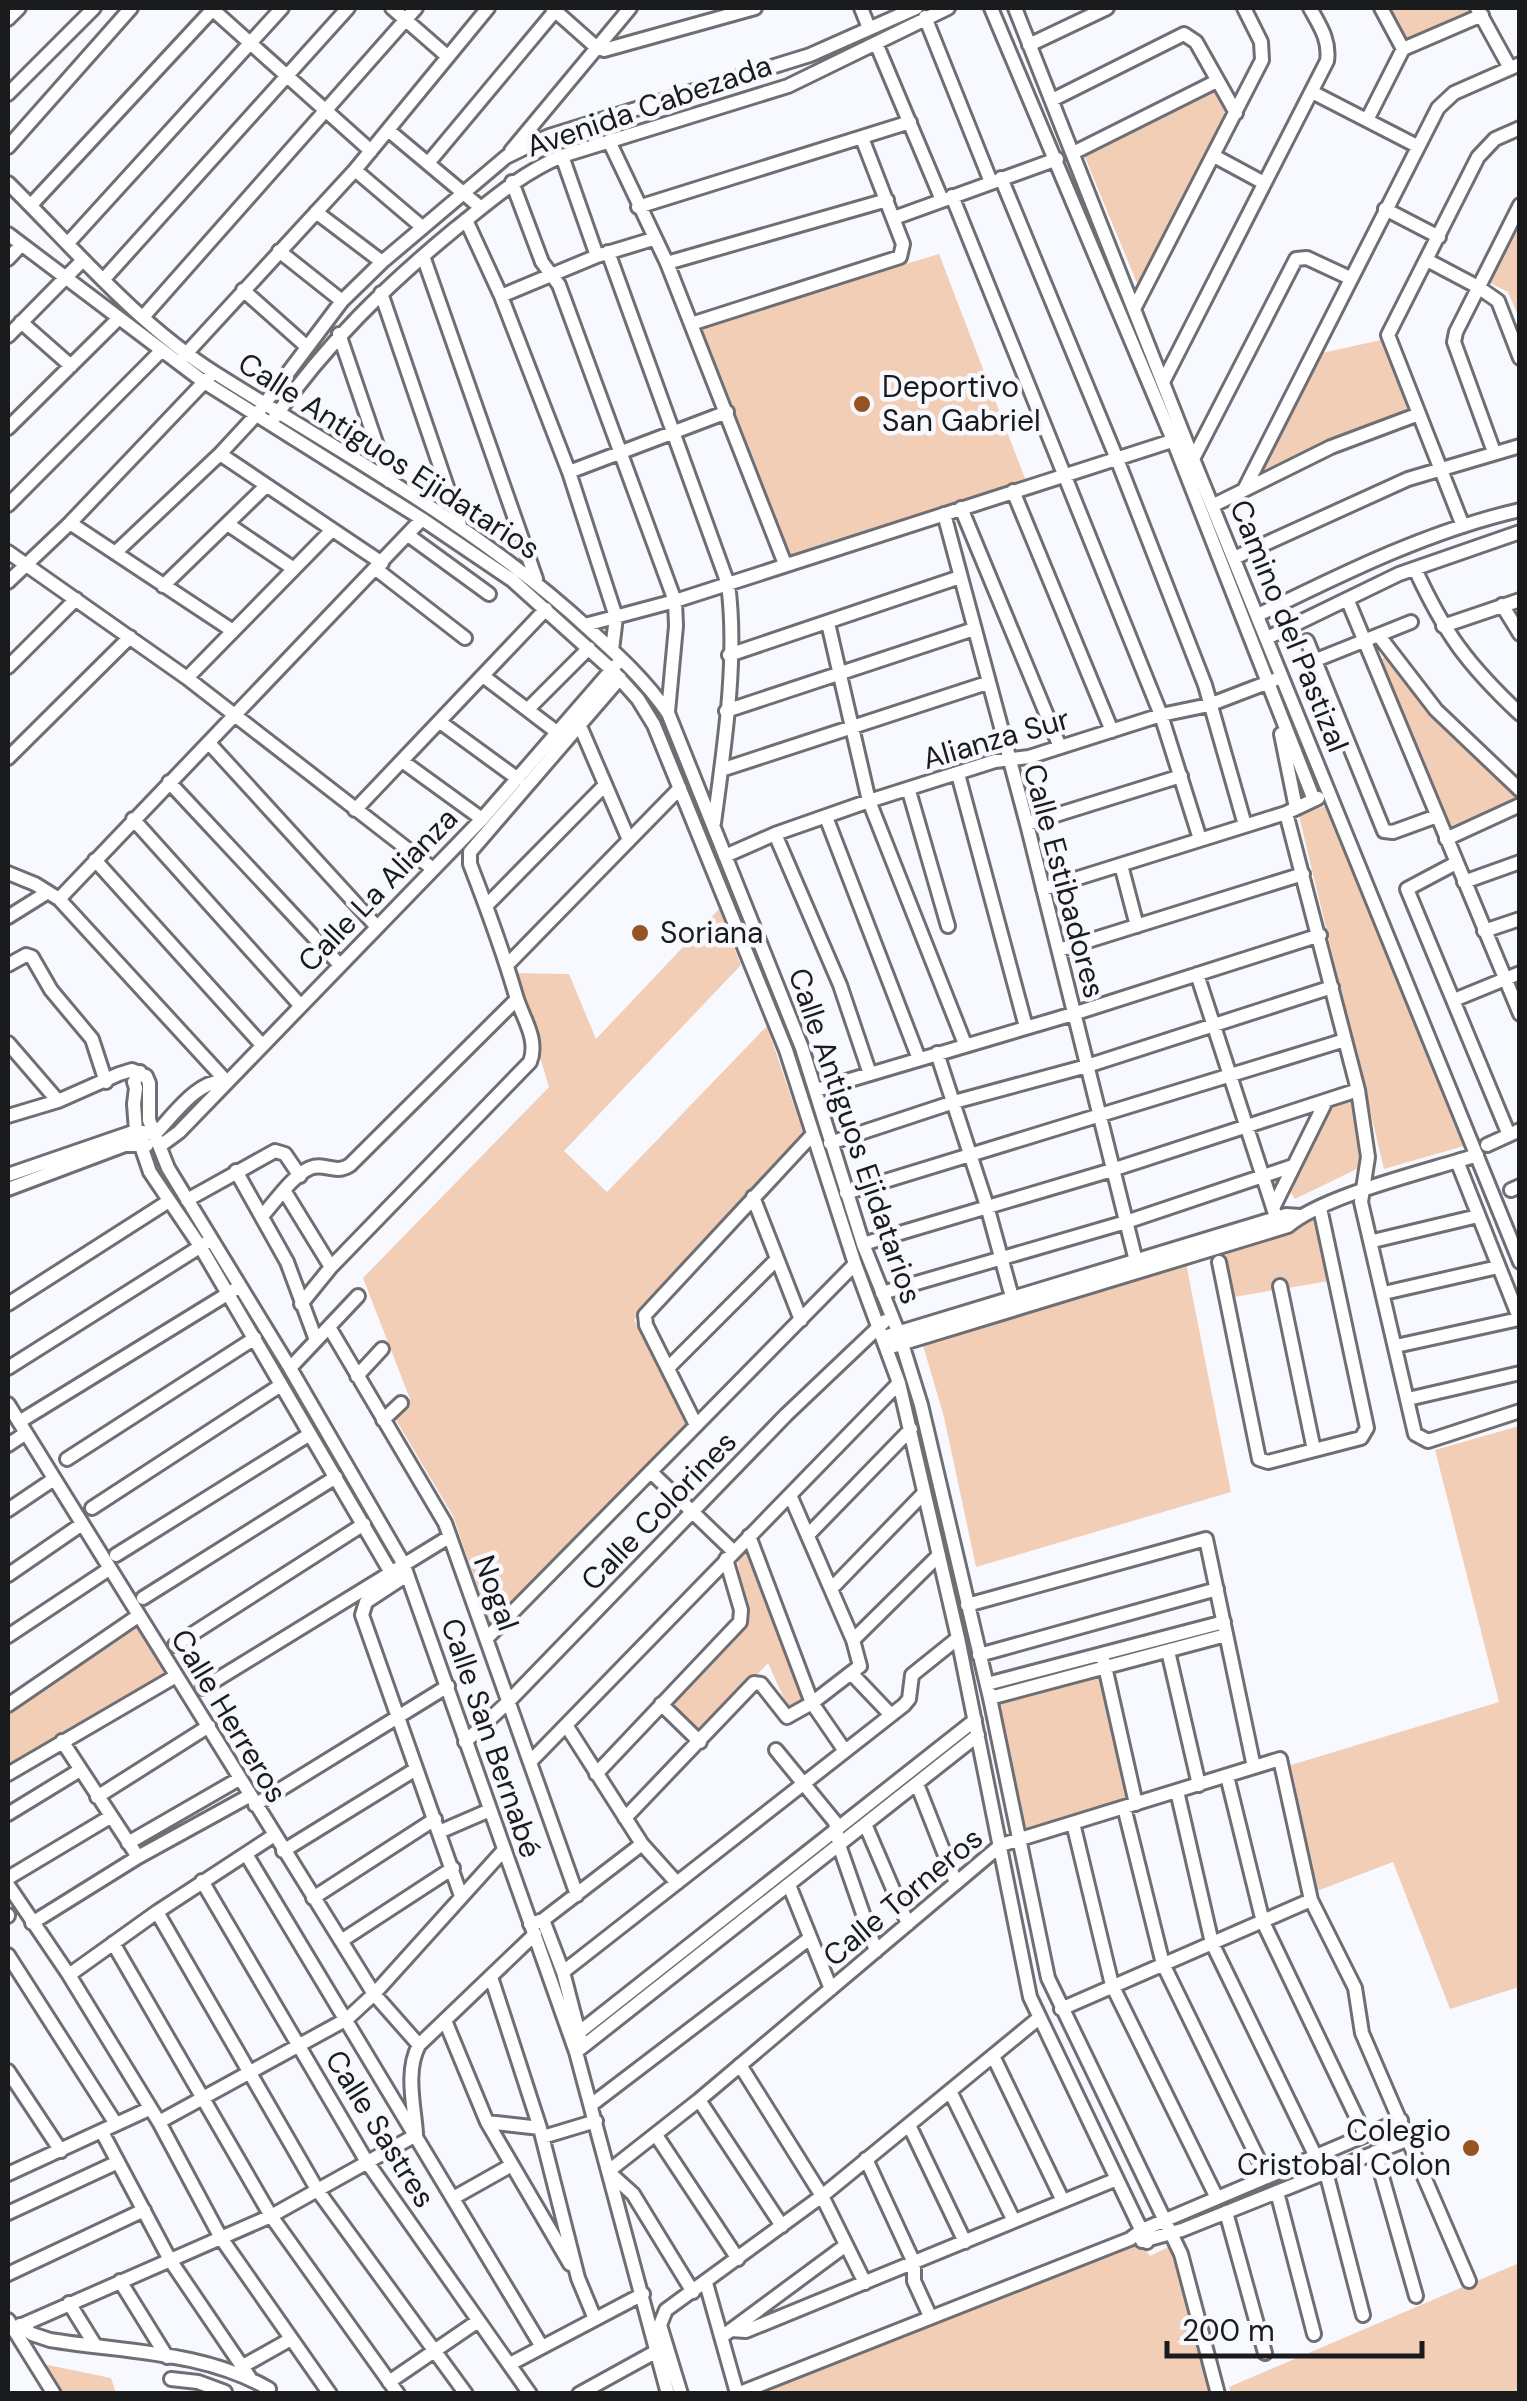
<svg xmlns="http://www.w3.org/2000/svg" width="1527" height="2401" font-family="'DM Sans',sans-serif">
<rect width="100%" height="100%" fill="#f8f9fe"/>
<path fill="#f3ceb7" d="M1388,8h84l3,6 -68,31z
M1217,89l13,25 -91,174 -55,-133z
M1519,227h1l-1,91 -11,-26 -18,-9z
M939,254l87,227 -236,75 -92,-230z
M1381,340l27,69 -64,24 -83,38 61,-118z
M1389,656l43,57 87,83v6l-68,29 -70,-172z
M1327,805l137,341 -80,23 -85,-353z
M719,909l22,56 -177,186 43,41 160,-166 37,109 -170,185 56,102 -199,205 -38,-111 -57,-96 14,-21 -47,-121 186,-191 -35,-114 55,1 27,65z
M1356,1094l9,71 -70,34 -4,-6c12,-31 29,-60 42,-92z
M1317,1219l12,62 -95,16 -10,-48z
M1186,1263l45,229 -255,75 -32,-150 -22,-75z
M1519,1426v561l-69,22 -57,-147 -76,29 -26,-126 208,-63 -64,-252z
M747,1551l61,148 -17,15 -23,-51 -68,71 -30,-30c19,-19 75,-66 78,-91 2,-17 -11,-36 -10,-55z
M136,1625l30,50 -158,92v-54z
M1101,1676l28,126 -104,27 -27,-130z
M1141,2242l9,14 20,-10 42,147 -451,1z
M1519,2263v130l-288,1 -2,-7z
M43,2364l68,14 5,15h-54z"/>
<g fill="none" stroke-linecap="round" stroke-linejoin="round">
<g stroke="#6e6f74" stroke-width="18">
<path id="minor" d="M211,8l160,143
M392,8l55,48
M552,8l44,39 8,3 151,-42
M861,8l8,20
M991,8l182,432 141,360
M1015,8l178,451 327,803
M1477,8l33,60
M925,17l66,165
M8,19l11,-11
M876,43l66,157
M1029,45l78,-37
M1403,49l79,-34
M1312,92l105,54
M8,94l86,-86
M1052,100l132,-66 12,8 40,71
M1367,120l36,-71 -22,-41
M388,130l92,77
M609,141l58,122 118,301
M8,147l123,-139
M511,151l119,-143
M1073,153l144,-72
M562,156l35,100
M1214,156l50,27
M429,162l126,-151
M355,170l67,57
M1001,178l116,281 88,226 40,140
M512,182l30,80 17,23 116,316 1,25 -8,86
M8,183c66,65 127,139 207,190 128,81 263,153 375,257 29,26 56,51 78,83l134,335 61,196 36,90 22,71 69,293 58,280 133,276 37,140
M952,196l209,519 39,124
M31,205l183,-197
M638,207l272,-85
M1385,209l54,28
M316,212l66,50
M894,218l163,-59
M466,220l35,76 68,176 47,145 -4,33
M8,234l196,148 218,137 90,61 100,90 26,29 16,26 132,325 69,214 44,119 59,255 72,359 117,245
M68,243l214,-235
M279,251l63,50
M608,252l120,332c10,75 -4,164 -14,239
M423,256l113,323
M8,259l13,-14
M1427,260l51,27 20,14 22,57
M667,263l220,-63
M103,280l245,-272
M243,290l63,56
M381,293l79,232
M501,296l96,-40 56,-17
M1134,309l128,-249 -1,-18 -17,-34
M143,317l273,-309
M21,322l50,44
M691,324l209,-67 3,-13 -41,-106
M339,334l50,147
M8,336l75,-76
M184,356l171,-186 133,-162
M1163,382l164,-321c3,-21 -7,-35 -17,-53
M275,417c51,-73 112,-132 180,-188 35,-28 65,-55 107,-73l226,-70 160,-78
M8,428l111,-110
M1494,452l-40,-110 2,-10 64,-127
M220,454l162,109
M1193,459l103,-200 11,-1 43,20
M569,472l158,-60
M1244,490l194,-382 16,-15 66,-29
M1013,491l99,240
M8,505l153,-154
M1214,505l117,-58 88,-33
M961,508l99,239
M944,514l83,310 109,437
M70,523l163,108
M229,525l65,44
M1463,526l-75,-191 90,-178 17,-18 25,-11
M408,535l81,59
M8,552l179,126 246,191
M115,553l105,-99 37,-40 85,-113 40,-39 124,-105 43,-21 261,-81 106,-47
M1234,558l174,-79 112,-33
M376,569l89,69
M1415,569c30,65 52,95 105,145
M8,582l62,-59 139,-146
M163,586l102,-99
M1348,601l172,413
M1502,605l18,29
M1258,615c84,-41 170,-84 262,-105
M828,623l41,178 96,243
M585,625l90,-24 503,-162
M1443,626l77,-26
M1379,636l57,74 84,80
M1267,638l132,-64 121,-42
M1307,641l77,190 9,1 44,-16
M729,655l231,-78
M1316,660l95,-38
M8,667l68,-68
M483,676l75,57
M187,678l144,-147
M528,709l61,-61
M726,711l248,-82
M440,722l78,57
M580,726l49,114
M1281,734l15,74
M209,743l168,184
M8,758l122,-121
M402,761l80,58
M721,770l266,-87
M958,774l68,253
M169,782l170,182
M909,791l39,135
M355,810l191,-201
M1286,813l72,277 10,67 -7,45 54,232 13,7 92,-30
M826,817l93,242
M133,819l167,186
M1027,824l154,-48
M775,834l65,151 30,89
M1446,839l74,-34
M725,856l50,-22 94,-33 126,-40 34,-4 132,-42 48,-10 65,-25
M95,860l167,185
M1456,863l-49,26 102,246
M1121,865l16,61
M8,873l27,11 24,15 168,183
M1464,882l56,-20
M1043,889l243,-76 32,-15
M59,899l363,-380
M486,906l118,-120
M8,917l40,-25
M1484,931l36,-12
M1059,950l244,-76
M509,963l171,-175
M8,965l18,-10 6,2 19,33 41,49 14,43
M1197,974l81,249
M1454,1000l66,-27
M8,1043l50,58
M937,1053l50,153 25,91
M140,1072l-6,10 2,6 -2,16 2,27 14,41 50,74 190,325
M816,1090l257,-76 247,-79
M8,1116l50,-15 61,-27 13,-4 14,6 3,7v37l19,48 122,200 113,195 173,489 92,342
M830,1143l124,-41 133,-36 245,-79
M1487,1145l33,-15
M160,1146l19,-14 303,-313 133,-153
M1457,1161l63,159
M236,1171l51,91 29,78
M8,1175l128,-44 19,3c18,-18 44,-57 72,-52
M8,1189l117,-44h22
M1511,1190l9,-4
M285,1192l46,75
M846,1193l499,-153
M753,1197l48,123
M187,1200l88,-49 10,3 15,22
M1273,1208l53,-107
M262,1216c13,-14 30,-40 48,-48 15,-6 25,7 40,-3l167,-166
M1373,1241l105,-25
M863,1244l249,-74 246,-80
M1219,1262l40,197 9,3 93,-24 6,-10 -47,-220
M1280,1286l34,164
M882,1293l244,-71 167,-56
M1384,1293l114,-26
M8,1304l161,-103
M301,1304l30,-37 199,-205c9,-23 -8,-45 -14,-66 -13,-45 -29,-88 -46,-132v-12l150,-174
M329,1327l116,196 132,372
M890,1335l396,-120 14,1
M894,1346l394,-120c36,-31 140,-55 189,-71
M1396,1346l123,-27
M8,1368l198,-125
M290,1368l68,-72
M668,1368l109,-109
M357,1376l25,-27
M1408,1399l112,-26
M8,1404l366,590 45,51
M383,1420l18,-17
M19,1422l215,-132
M696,1425l-50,-100 -1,-10 168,-181
M8,1445l18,-12
M67,1459l188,-121
M651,1472l82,79
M92,1508l189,-123
M8,1510l46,-31
M808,1535l103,-106
M749,1536l63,167 33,48
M116,1555l194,-121
M8,1575l74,-51
M407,1575l-41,27 -4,13 99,281
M831,1589l93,-96
M143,1598l193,-121
M967,1605l239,-66 48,228
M8,1636l101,-67
M486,1639l369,-375
M853,1640l86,-85
M175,1645l189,-121
M1168,1651l31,134
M979,1655l238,-66
M1104,1662l32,142
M852,1674l39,41
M987,1684l237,-62
M203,1688l246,-151
M990,1698l236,-63
M661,1704l39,38
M8,1705l130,-89
M566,1725l76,119 35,39
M62,1741l76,116
M465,1742l42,-39 279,-288 99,-94
M776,1750l59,72 4,23 37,106
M530,1762l369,-379
M8,1774l168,-98
M596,1774l144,-152 1,-12 -15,-51
M1227,1776l36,146 102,213
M917,1784l39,99
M1177,1791l35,152 104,214
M97,1797l112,-71
M255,1805l193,-119
M1124,1807l39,157 104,213
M8,1814l72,-44
M625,1818l129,-135 7,1 26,33 25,-14 48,-37 -7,-26 -63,-145
M1073,1823l39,162 105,213
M865,1824l43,100
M439,1832l51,-22
M128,1843l111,-64
M283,1851l133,-82
M246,1854l296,493
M8,1878l102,-61
M202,1881l165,281 163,232
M8,1885l61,90 90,147 62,116 109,156
M789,1885l42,104
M313,1898l122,-79
M157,1912l161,279 148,203
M8,1915v1
M543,1920l20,52 17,65
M32,1923l106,-66 111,-61
M530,1924l13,-4 99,-76
M341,1941l112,-73
M113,1943l158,273 127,178
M8,1955l108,169
M563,1972l341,-267 5,-6 3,-24 46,-37
M69,1975l88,-63 116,-76
M491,1977l49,151 38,150 17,41
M1061,2009l250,-109
M446,2023l41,99 83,142
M572,2038l403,-318
M576,2052l402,-317
M993,2056l70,145
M740,2065l82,131 43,87
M8,2071l53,80
M950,2091l64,130
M699,2100l83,126
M591,2105l219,-167
M159,2122l188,-103 27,-25 129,-143
M487,2122l53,6
M909,2125l56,117
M102,2132l68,128 80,118
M416,2133c-2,-28 -11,-62 3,-88l116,-111
M656,2135l82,124
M543,2137l53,-16
M1375,2152l41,144
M866,2159l48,104v18l16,35
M610,2170l89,-70 302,-255 279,-86 31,141 44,88 7,45 107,248
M1326,2172l37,143
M8,2174l141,-65
M613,2176l20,18 60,98
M1277,2192l37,142
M455,2197l55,-31
M1226,2212l39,141
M8,2213l110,-51
M1142,2241l40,-11 227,-91
M8,2274l136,-64
M120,2281l47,76
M706,2283l31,110
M69,2303l26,42
M8,2320l46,74
M20,2325l12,9 18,6c73,12 154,11 219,49
M13,2329l258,-113 145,-81
M731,2330l15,1 371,-152
M723,2336l123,-91
M510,2364l133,-70
M243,2366l48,-27
M171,2379l27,3 27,10
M389,2382l89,-61
M579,2394l78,-43
M681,2394l-21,-69 6,-15 156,-114 217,-178
M737,2394l393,-155 12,-9 259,-110"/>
</g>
<use href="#minor" stroke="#fff" stroke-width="12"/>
</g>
<g fill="#975423" stroke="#f8f9fe" stroke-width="4">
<circle cx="862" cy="404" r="10"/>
<circle cx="640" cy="933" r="10"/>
<circle cx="1471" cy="2148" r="10"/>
</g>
<g text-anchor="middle" stroke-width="9" stroke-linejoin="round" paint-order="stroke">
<g font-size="30" fill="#1a1b1d" stroke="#f8f9fe">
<text transform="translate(649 106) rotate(-19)" y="10">Avenida Cabezada</text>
<text transform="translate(389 456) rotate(33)" y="10">Calle Antiguos Ejidatarios</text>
<text transform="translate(1289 626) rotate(68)" y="10">Camino del Pastizal</text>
<text transform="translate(996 739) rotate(-16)" y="10">Alianza Sur</text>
<text transform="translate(1064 881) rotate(75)" y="10">Calle Estibadores</text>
<text transform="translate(378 890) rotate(-46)" y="10">Calle La Alianza</text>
<text transform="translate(855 1136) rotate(71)" y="10">Calle Antiguos Ejidatarios</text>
<text transform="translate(659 1511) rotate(-46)" y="10">Calle Colorines</text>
<text transform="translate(496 1593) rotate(70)" y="10">Nogal</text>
<text transform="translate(229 1716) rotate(59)" y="10">Calle Herreros</text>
<text transform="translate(491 1738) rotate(71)" y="10">Calle San Bernabé</text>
<text transform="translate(903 1897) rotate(-40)" y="10">Calle Torneros</text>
<text transform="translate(380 2129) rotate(58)" y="10">Calle Sastres</text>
</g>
<g font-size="30" fill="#1a1b1d" stroke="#f8f9fe" text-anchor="start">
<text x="882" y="397">Deportivo<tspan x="882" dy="34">San Gabriel</tspan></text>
<text x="660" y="943">Soriana</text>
<text x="1451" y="2141" text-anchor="end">Colegio<tspan x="1451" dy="34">Cristobal Colon</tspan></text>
</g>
</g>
<rect width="1527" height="2401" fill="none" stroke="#1a1b1d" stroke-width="20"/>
<path d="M1167 2341v15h255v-15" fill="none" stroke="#1a1b1d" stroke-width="5"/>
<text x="1182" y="2341" font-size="30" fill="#1a1b1d" stroke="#f8f9fe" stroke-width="8" paint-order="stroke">200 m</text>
</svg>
